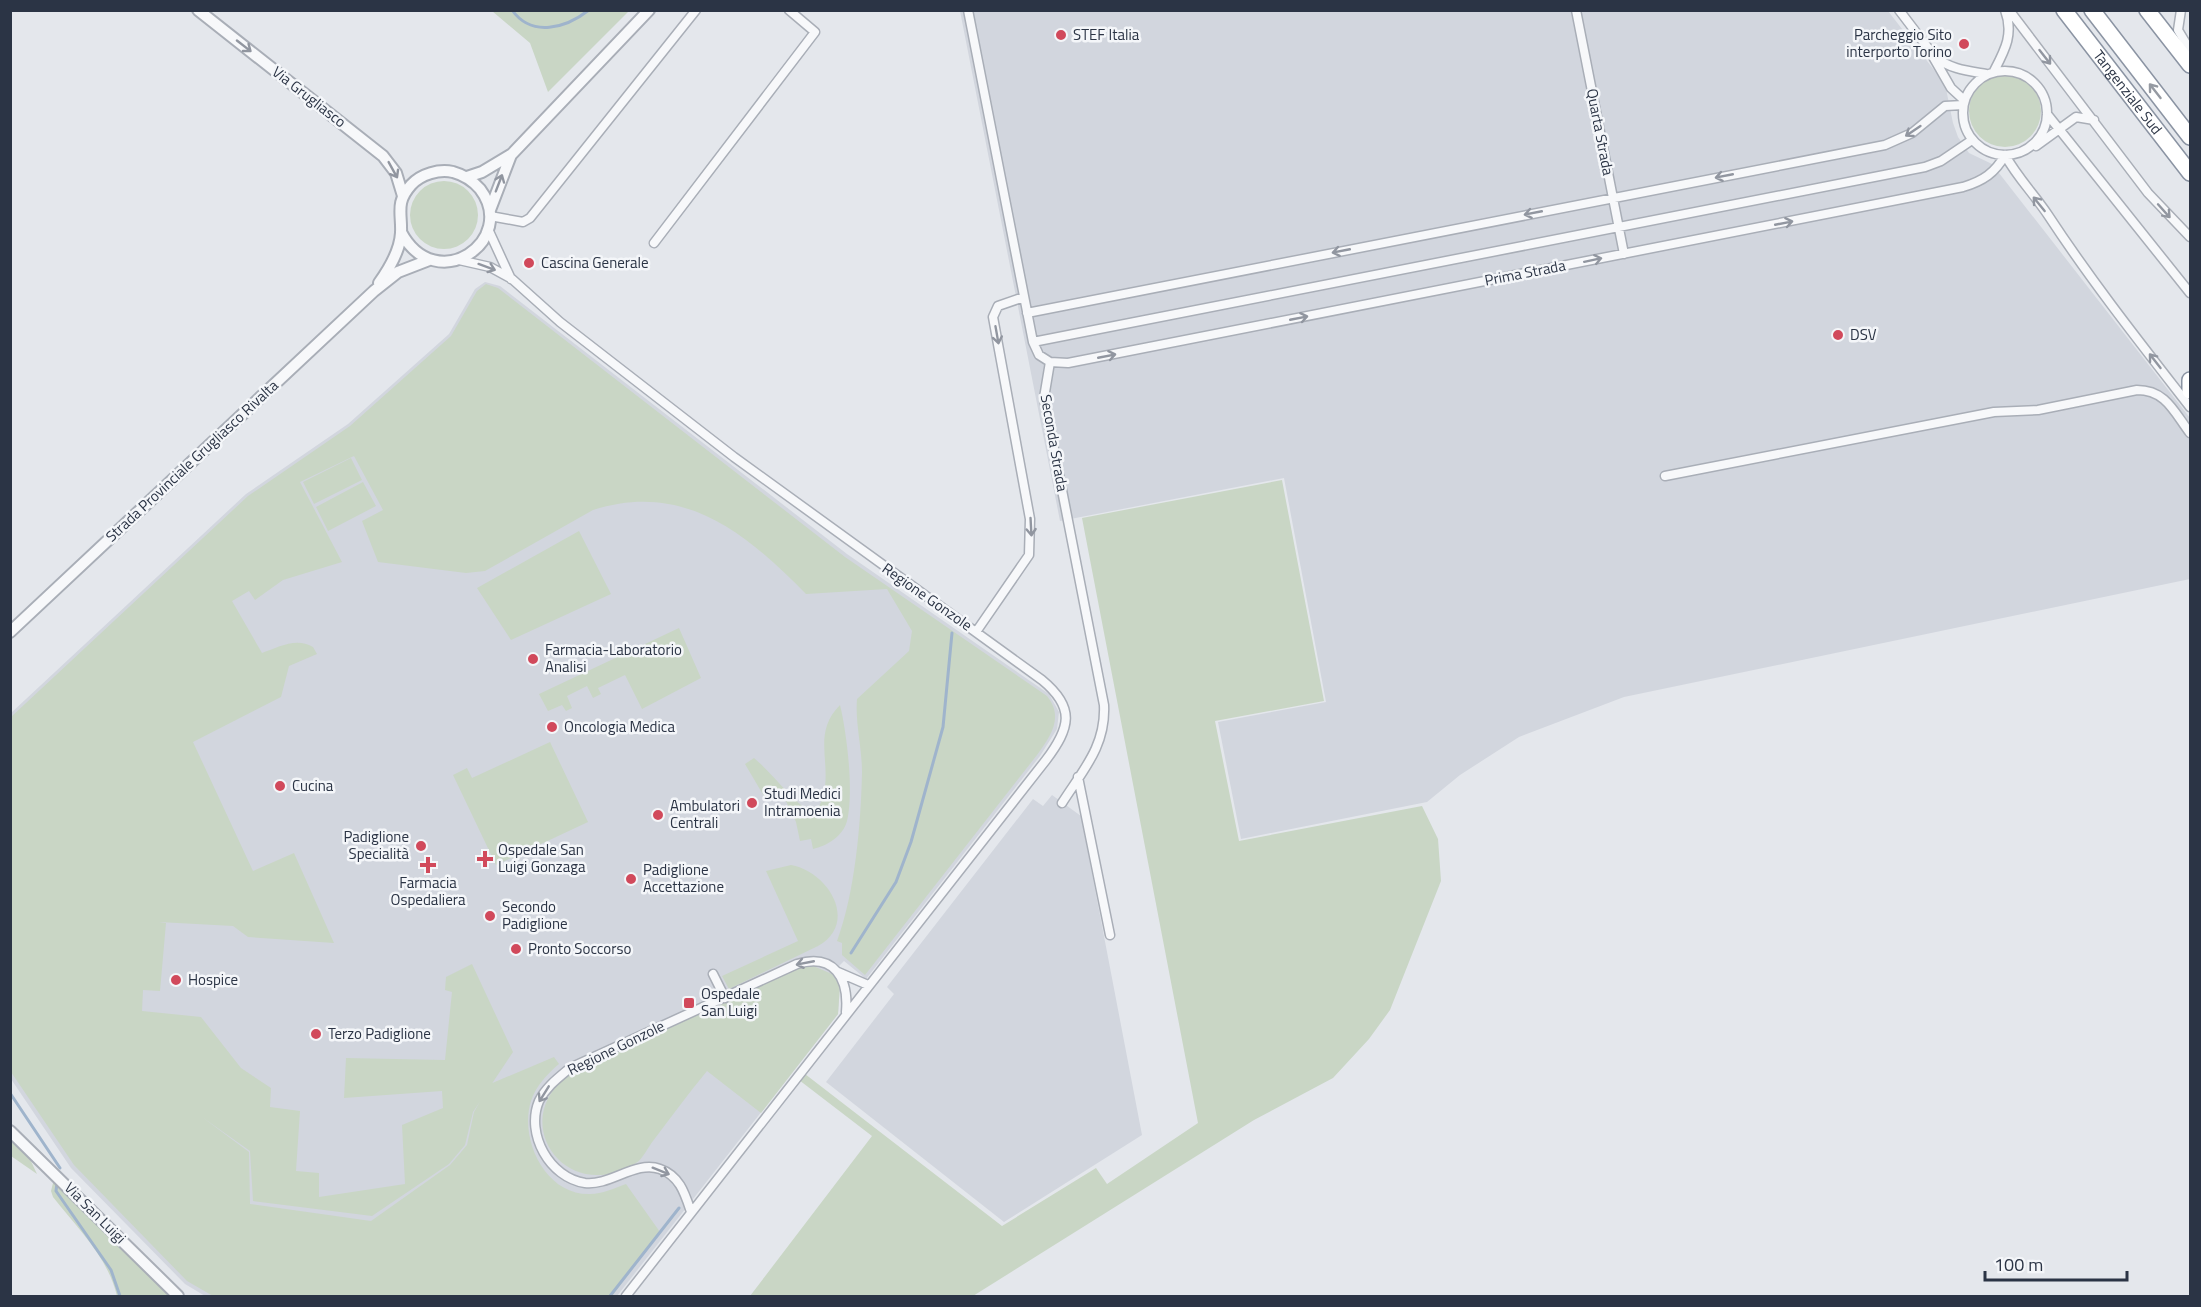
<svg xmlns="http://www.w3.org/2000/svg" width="2201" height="1307" font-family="'Titillium Web',sans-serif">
<rect width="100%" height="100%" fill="#e4e7ec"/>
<path fill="#d2d6de" d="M960,11h928l57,73 8,39 5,14 11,16 23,11 198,254v161l-566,118 -105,40 -59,38 -33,27 -186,37 -23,-117 108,-20 -42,-224 -224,43z
M485,282l15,4 347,268 202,140 10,18 -2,17 -17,27 -174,223 -22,-18 -12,12 8,12 -2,29 -221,282h-412l-20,-12 -114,-116 -60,-89v-366l235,-219 102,-70 101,-90 26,-45z
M1052,795l29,21 61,319 -138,87 -178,-140 68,-88 -7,-7 146,-188 10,7z"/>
<path fill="#c9d6c5" d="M492,11h137l-81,81 -18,-49z
M1969 111a36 36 0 1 1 72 0a36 36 0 1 1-72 0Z
M410 215a34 34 0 1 1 68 0a34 34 0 1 1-68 0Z
M486,284l12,4 347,269 202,139c17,21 4,40 -10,59l-172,220 -23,-20v-12l-5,-2c18,-48 24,-118 25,-169 0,-25 -7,-49 -5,-73l52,-48 3,-20 -25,-42 -81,5c-60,-61 -122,-113 -213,-84l-108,61 -19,2 -88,-11 -16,-41 21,-11 -29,-54 -54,26 42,80 -59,18 -28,20 -6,-9 -17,10 30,52c17,-6 34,-16 51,-6l4,7 -28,12 -8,31 -88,45 60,129 41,-18 40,90 -86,-6 -15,-11 -74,-4 7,1 -6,68 -17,-1 -1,21 59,6 40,51 30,20 -1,19 30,4 -4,60 23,2v24l86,-13 -3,-59 41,-17 -1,-17 -98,7 2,-40 99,2 7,-68 -7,-2 1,-13 26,-13 41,88 -40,60 -8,33 -16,19 -77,52 -119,-15 -3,-50 -48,-34 47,35 1,52 121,17 79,-56 17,-20 7,-33 16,-28 64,-27 5,7c-12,10 -23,22 -28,37 -12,38 14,94 59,93 12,0 25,-6 36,-10l34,48 -48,64h-399l-26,-15 -113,-116 -63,-93v-355l237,-221 102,-70 101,-90 26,-45z
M351,458l11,22 -48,24 -11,-22z
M1282,480l42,221 -109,20 24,120 183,-35 16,33 3,42 -51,129 -21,29 -36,39 -79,42 -281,176h-223l122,-160 -73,-56 6,-6 197,152 94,-58 11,16 91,-61 -116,-605z
M363,482l13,24 -48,25 -12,-24z
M579,531l32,63 -100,46 -34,-52z
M679,628l22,50 -59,31 -17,-34 -27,13 3,6 -8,4 -6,-12 -20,10 5,12 -6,3 -4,-6 -14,6 -9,-17z
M840,705c7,29 14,87 7,116 -4,15 -20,25 -34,28l-2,-10 -11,2 -4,-19 -15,-31 -16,7 -20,-34 9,-6c21,18 37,42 60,57 28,-41 -8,-76 26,-110z
M550,742l38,80 -92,43 -43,-90 14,-7 5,10z
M791,865c38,7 68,58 27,81l-89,43 -7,-13 76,-35 -32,-70z
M811,965l21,9 8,11 -2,29 -77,99 -54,-42c-19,23 -36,46 -54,70 -5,6 -10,18 -17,22 -71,44 -129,-43 -68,-87l231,-109z
M11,1141l18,16 8,17 -26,-18z
M54,1179l116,117h-53c-9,-39 -40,-68 -64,-99l-2,-6z"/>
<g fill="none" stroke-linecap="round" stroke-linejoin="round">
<path stroke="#9fb4cc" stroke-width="3" d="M512,10c20,28 54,18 77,0
M851,953l45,-71 15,-40 32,-115 9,-94
M10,1093l50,75
M57,1183l-1,8 55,79 9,26
M610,1296l69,-88"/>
<g stroke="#a9aeb7" stroke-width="11">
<path id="minor" d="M968,10l65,332 6,13 11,7 -6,36 60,307c2,41 -21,65 -42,98
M1576,10l48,244
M1899,10l29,38 23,40 13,12
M2009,10l139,183 42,44
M2181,10l-3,20 12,20
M1936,57c13,12 33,14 50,17
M1963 113a42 42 0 1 1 84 0a42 42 0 1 1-84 0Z
M1994,71c11,-21 20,-37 11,-61
M2047,114l143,179
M2036,146l40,-29 18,3
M2005,155c12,22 29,39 43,60 44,67 93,129 142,192
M490,216l33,6 7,-4 166,-208
M488,229l23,50
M654,243l161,-211 -26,-22
M459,260l31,7 22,12 48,43 174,135 308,223c34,28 28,48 4,80l-420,536
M1027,313l858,-168 27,-12 33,-27 18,-1
M1033,342l892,-175 16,-6 31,-21
M1050,362l18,1 895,-176c20,-6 32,-14 42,-32
M1665,476l329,-64 44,-2 99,-20c29,0 37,22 53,43
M976,632l53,-77 1,-36 -37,-202 5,-11 26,-9
M1078,777l32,158
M838,972l30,13
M713,974l12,24
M691,1212c-6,-18 -11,-36 -31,-43 -24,-9 -50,17 -75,14 -35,-5 -60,-49 -46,-82 7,-14 19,-23 31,-33l227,-104c37,-11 52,14 49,48"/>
</g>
<g stroke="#a9aeb7" stroke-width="14">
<path id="tertiary" d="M198,10l185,146 13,17 7,23
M467,177l15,-5 30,-18 137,-144
M490,210l21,-55
M379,283c10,-14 21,-32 22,-50 1,-20 -6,-30 10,-48 10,-11 28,-16 42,-13 11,3 20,9 27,17 39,51 -44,109 -79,43
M10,632l364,-341 24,-19 31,-12
M10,1131l168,165"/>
</g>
<g stroke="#8b94a3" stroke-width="18">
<g id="motorway">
<path id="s1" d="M2064,10l126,163"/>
<path d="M2092,10l98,127"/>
<path d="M2147,10l43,55"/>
<path d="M2190,380v11"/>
</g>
</g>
<use href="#minor" stroke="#f7f8fa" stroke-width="8"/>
<use href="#tertiary" stroke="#f7f8fa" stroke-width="10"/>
<use href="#motorway" stroke="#fff" stroke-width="15"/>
</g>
<defs><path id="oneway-shaft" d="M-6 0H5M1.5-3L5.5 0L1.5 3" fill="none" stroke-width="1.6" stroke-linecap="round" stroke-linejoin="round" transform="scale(1.5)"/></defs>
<g stroke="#9196a0">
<use href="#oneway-shaft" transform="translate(244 46) rotate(38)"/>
<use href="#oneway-shaft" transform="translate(2045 57) rotate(52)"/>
<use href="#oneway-shaft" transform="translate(1913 131) rotate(146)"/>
<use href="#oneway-shaft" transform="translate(393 170) rotate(61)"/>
<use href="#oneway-shaft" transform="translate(1724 176) rotate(169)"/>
<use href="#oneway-shaft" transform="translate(499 183) rotate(-69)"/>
<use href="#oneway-shaft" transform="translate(2039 204) rotate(-129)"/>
<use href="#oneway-shaft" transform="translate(2164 211) rotate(48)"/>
<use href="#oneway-shaft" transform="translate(1533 213) rotate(169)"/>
<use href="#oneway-shaft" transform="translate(1784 223) rotate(-11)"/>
<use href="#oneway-shaft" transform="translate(1341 251) rotate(169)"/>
<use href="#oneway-shaft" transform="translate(1593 260) rotate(-12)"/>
<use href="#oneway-shaft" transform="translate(487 267) rotate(20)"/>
<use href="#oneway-shaft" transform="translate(1299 318) rotate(-11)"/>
<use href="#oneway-shaft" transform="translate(997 335) rotate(80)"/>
<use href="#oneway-shaft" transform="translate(1107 356) rotate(-11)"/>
<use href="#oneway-shaft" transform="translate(2155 361) rotate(-128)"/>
<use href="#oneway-shaft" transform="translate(1031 527) rotate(87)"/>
<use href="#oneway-shaft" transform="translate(805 963) rotate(169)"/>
<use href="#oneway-shaft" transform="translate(544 1094) rotate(122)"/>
<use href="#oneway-shaft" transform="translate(661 1171) rotate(22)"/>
</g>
<use stroke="#959aa2" href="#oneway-shaft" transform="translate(2155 91) rotate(-128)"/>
<g fill="#d1495b" stroke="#f4f6f9" stroke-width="2">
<circle cx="1061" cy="35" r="6"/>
<circle cx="1964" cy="44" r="6"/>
<circle cx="529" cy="263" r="6"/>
<circle cx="1838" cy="335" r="6"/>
<circle cx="533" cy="659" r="6"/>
<circle cx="552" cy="727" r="6"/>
<circle cx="280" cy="786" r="6"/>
<circle cx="752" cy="803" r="6"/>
<circle cx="658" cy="815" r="6"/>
<circle cx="421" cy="846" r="6"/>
<path d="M482 850h6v6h6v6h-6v6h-6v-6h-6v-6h6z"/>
<path d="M425 856h6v6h6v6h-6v6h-6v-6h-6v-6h6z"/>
<circle cx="631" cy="879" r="6"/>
<circle cx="490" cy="916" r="6"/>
<circle cx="516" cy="949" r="6"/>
<circle cx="176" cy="980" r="6"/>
<rect x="683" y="997" width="12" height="12" rx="3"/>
<circle cx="316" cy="1034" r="6"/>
</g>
<g text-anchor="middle" stroke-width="5" stroke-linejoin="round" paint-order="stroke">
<g font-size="15" fill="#2b3445" stroke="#f4f6f9" text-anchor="start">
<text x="1073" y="40">STEF Italia</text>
<text x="1952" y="40" text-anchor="end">Parcheggio Sito<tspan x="1952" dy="17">interporto Torino</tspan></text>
<text x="541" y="268">Cascina Generale</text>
<text x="1850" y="340">DSV</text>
<text x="545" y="655">Farmacia-Laboratorio<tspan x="545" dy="17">Analisi</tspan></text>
<text x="564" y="732">Oncologia Medica</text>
<text x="292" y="791">Cucina</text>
<text x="764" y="799">Studi Medici<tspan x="764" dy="17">Intramoenia</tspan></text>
<text x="670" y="811">Ambulatori<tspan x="670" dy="17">Centrali</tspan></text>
<text x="409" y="842" text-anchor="end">Padiglione<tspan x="409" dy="17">Specialità</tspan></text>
<text x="498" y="855">Ospedale San<tspan x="498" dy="17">Luigi Gonzaga</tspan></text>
<text x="643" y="875">Padiglione<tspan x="643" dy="17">Accettazione</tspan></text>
<text x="428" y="888" text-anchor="middle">Farmacia<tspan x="428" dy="17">Ospedaliera</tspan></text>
<text x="502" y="912">Secondo<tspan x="502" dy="17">Padiglione</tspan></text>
<text x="528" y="954">Pronto Soccorso</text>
<text x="188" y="985">Hospice</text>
<text x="701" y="999">Ospedale<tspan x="701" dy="17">San Luigi</tspan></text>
<text x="328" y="1039">Terzo Padiglione</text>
</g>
<g font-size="15" fill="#2b3445" stroke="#f4f6f9">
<text dy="5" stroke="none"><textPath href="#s1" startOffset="104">Tangenziale Sud</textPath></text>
<text transform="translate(309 97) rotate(38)" y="5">Via Grugliasco</text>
<text transform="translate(1600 132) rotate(79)" y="5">Quarta Strada</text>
<text transform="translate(1525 273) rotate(-11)" y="5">Prima Strada</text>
<text transform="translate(1054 443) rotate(80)" y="5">Seconda Strada</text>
<text transform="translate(192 461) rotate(-43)" y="5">Strada Provinciale Grugliasco Rivalta</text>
<text transform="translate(927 597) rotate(35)" y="5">Regione Gonzole</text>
<text transform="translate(616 1048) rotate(-26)" y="5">Regione Gonzole</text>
<text transform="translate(95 1213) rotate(45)" y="5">Via San Luigi</text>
</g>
</g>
<rect width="2201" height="1307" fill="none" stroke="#2b3445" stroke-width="24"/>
<path d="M1985 1271v9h142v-9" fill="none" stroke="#2b3445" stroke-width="3"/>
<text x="1994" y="1271" font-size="18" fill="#2b3445" stroke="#f4f6f9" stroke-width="4.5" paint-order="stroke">100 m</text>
</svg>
